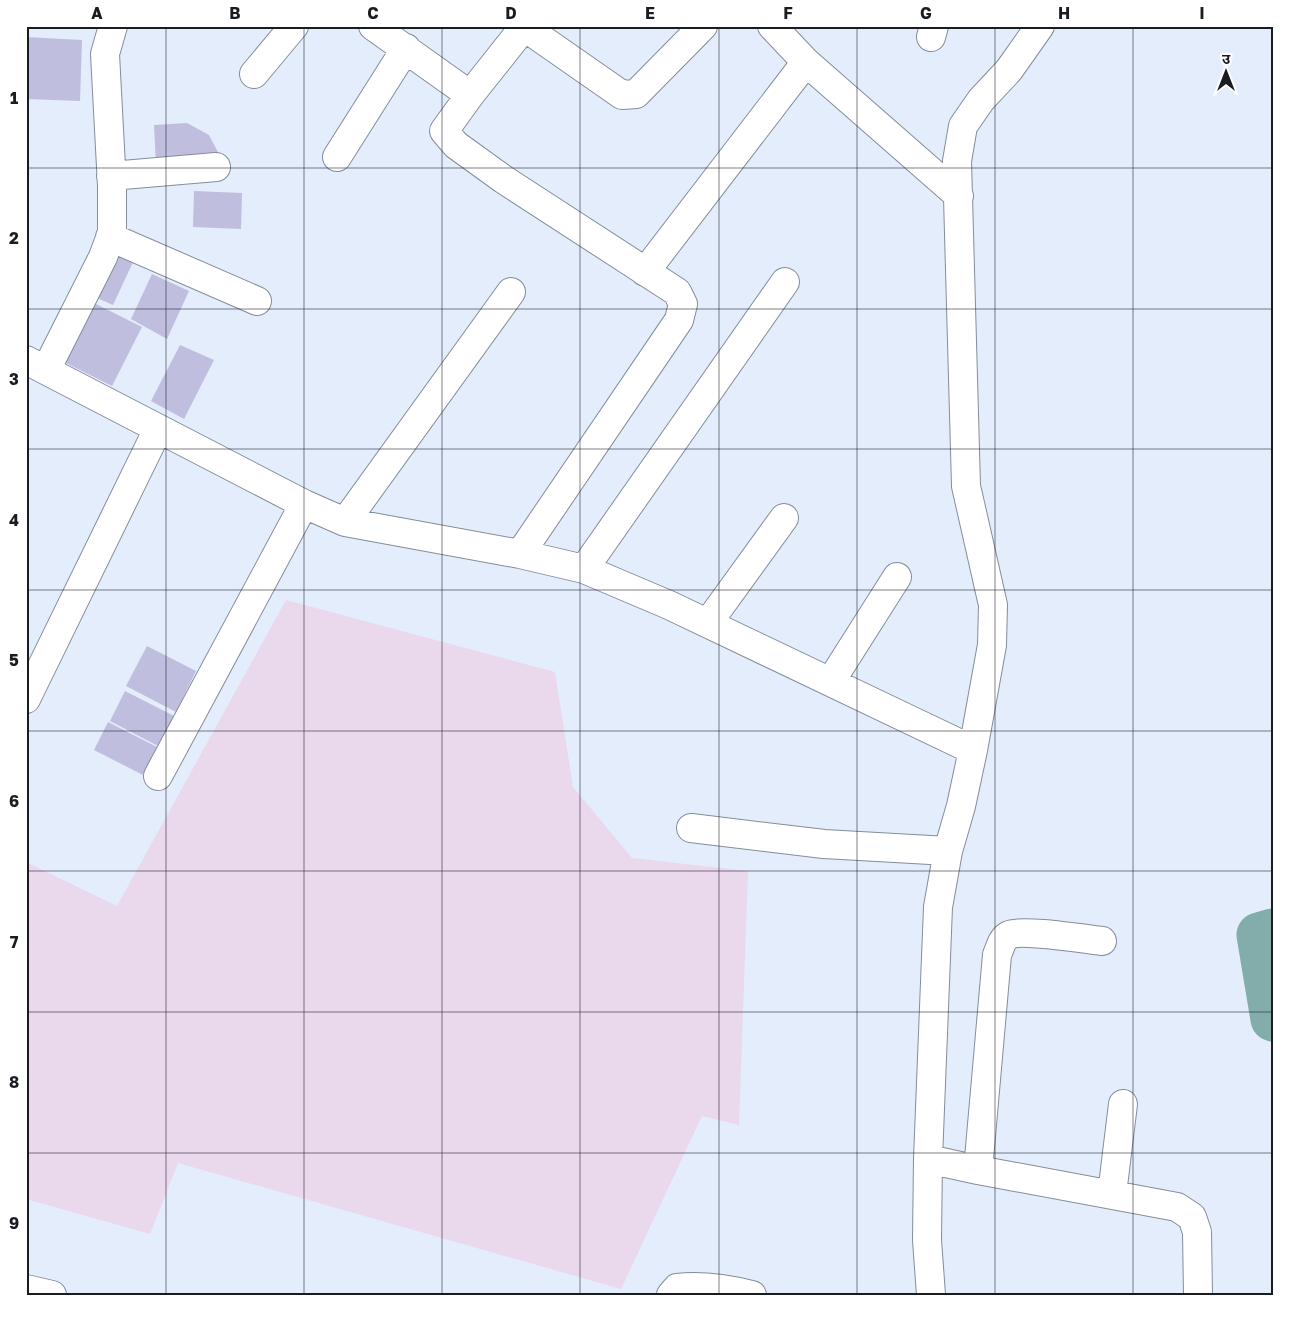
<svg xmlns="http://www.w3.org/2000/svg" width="1299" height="1321" font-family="'Golos Text','Noto Sans Devanagari',sans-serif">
<rect width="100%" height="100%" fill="#e3edfc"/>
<path fill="#ead8ed" d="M286,600l269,72 18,115 59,71 116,13 -9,254 -37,-9 -81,173 -443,-126 -28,71 -124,-35v-337l91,44z"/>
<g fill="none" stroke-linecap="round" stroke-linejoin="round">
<path stroke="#82adab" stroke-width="45" d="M1273,931l-14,4 14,84"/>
</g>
<path fill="#c0bede" d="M26,37l56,3 -2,61 -54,-2z
M187,123l22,12 11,21 -64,9 -2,-40z
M194,191l48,2 -1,36 -48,-2z
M109,249l25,11 -21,45 -25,-11z
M152,274l37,17 -22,48 -36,-20z
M86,299l56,28 -30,59 -56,-28z
M180,345l34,15 -30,59 -33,-18z
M147,646l49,25 -20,41 -50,-26z
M125,691l51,26 -16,30 -50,-26z
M108,722l49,25 -14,28 -49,-25z"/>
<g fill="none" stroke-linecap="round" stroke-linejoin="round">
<g stroke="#848d9b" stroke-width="30">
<path id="minor" d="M373,26l97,69 -26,36 12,14 47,34 174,113 6,12 -4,16 -159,234
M523,26l99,69 14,-1 67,-68
M772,26l34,36 153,134
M931,37l3,-11
M254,74l40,-48
M470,95l54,-68
M337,157l69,-109
M111,176l105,-9
M110,237l147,64
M645,272l161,-210
M26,360l278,144 41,18 175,32 64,15 85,36 304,145
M46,370l57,-113 9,-24v-47l-7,-132 8,-28
M345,522l166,-230
M584,569l201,-287
M708,623l76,-105
M831,681l66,-104
M26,699l132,-270
M158,776l146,-272
M691,828l133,16 124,7
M928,1159l50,11 199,37 15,10 5,15 1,63
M978,1170l19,-215c3,-7 5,-17 12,-20 13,-6 75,4 93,6
M1112,1194l11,-90
M26,1289l26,6
M671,1295l6,-7c26,-3 50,1 75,7
M931,1295l-4,-55 1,-81 10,-252 10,-56 13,-45 12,-56 19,-105 1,-40 -27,-119 -9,-325 6,-35 18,-26 28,-30 31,-44"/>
</g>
<use href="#minor" stroke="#fff" stroke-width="28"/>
</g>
<path fill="none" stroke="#191c21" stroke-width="1" stroke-opacity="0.55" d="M166,26v1269M304,26v1269M442,26v1269M580,26v1269M719,26v1269M857,26v1269M995,26v1269M1133,26v1269M26,168h1247M26,309h1247M26,449h1247M26,590h1247M26,731h1247M26,871h1247M26,1012h1247M26,1153h1247"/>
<rect width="1299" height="1321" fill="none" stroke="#ffffff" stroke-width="55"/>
<g transform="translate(1226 72)" stroke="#ffffff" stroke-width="4" paint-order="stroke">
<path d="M0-4L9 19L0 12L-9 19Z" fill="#191c21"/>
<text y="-8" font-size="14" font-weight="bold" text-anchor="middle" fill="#191c21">उ</text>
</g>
<rect x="28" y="28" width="1244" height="1266" fill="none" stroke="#191c21" stroke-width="2"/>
<g font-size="16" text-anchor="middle" font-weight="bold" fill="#191c21">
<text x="97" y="19">A</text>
<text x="235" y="19">B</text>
<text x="373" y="19">C</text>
<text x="511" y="19">D</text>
<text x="650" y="19">E</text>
<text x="788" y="19">F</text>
<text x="926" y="19">G</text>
<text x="1064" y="19">H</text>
<text x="1202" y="19">I</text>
<text x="14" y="104">1</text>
<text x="14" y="244">2</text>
<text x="14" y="385">3</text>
<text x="14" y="526">4</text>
<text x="14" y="666">5</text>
<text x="14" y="807">6</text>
<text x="14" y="948">7</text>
<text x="14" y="1088">8</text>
<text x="14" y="1229">9</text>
</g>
</svg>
